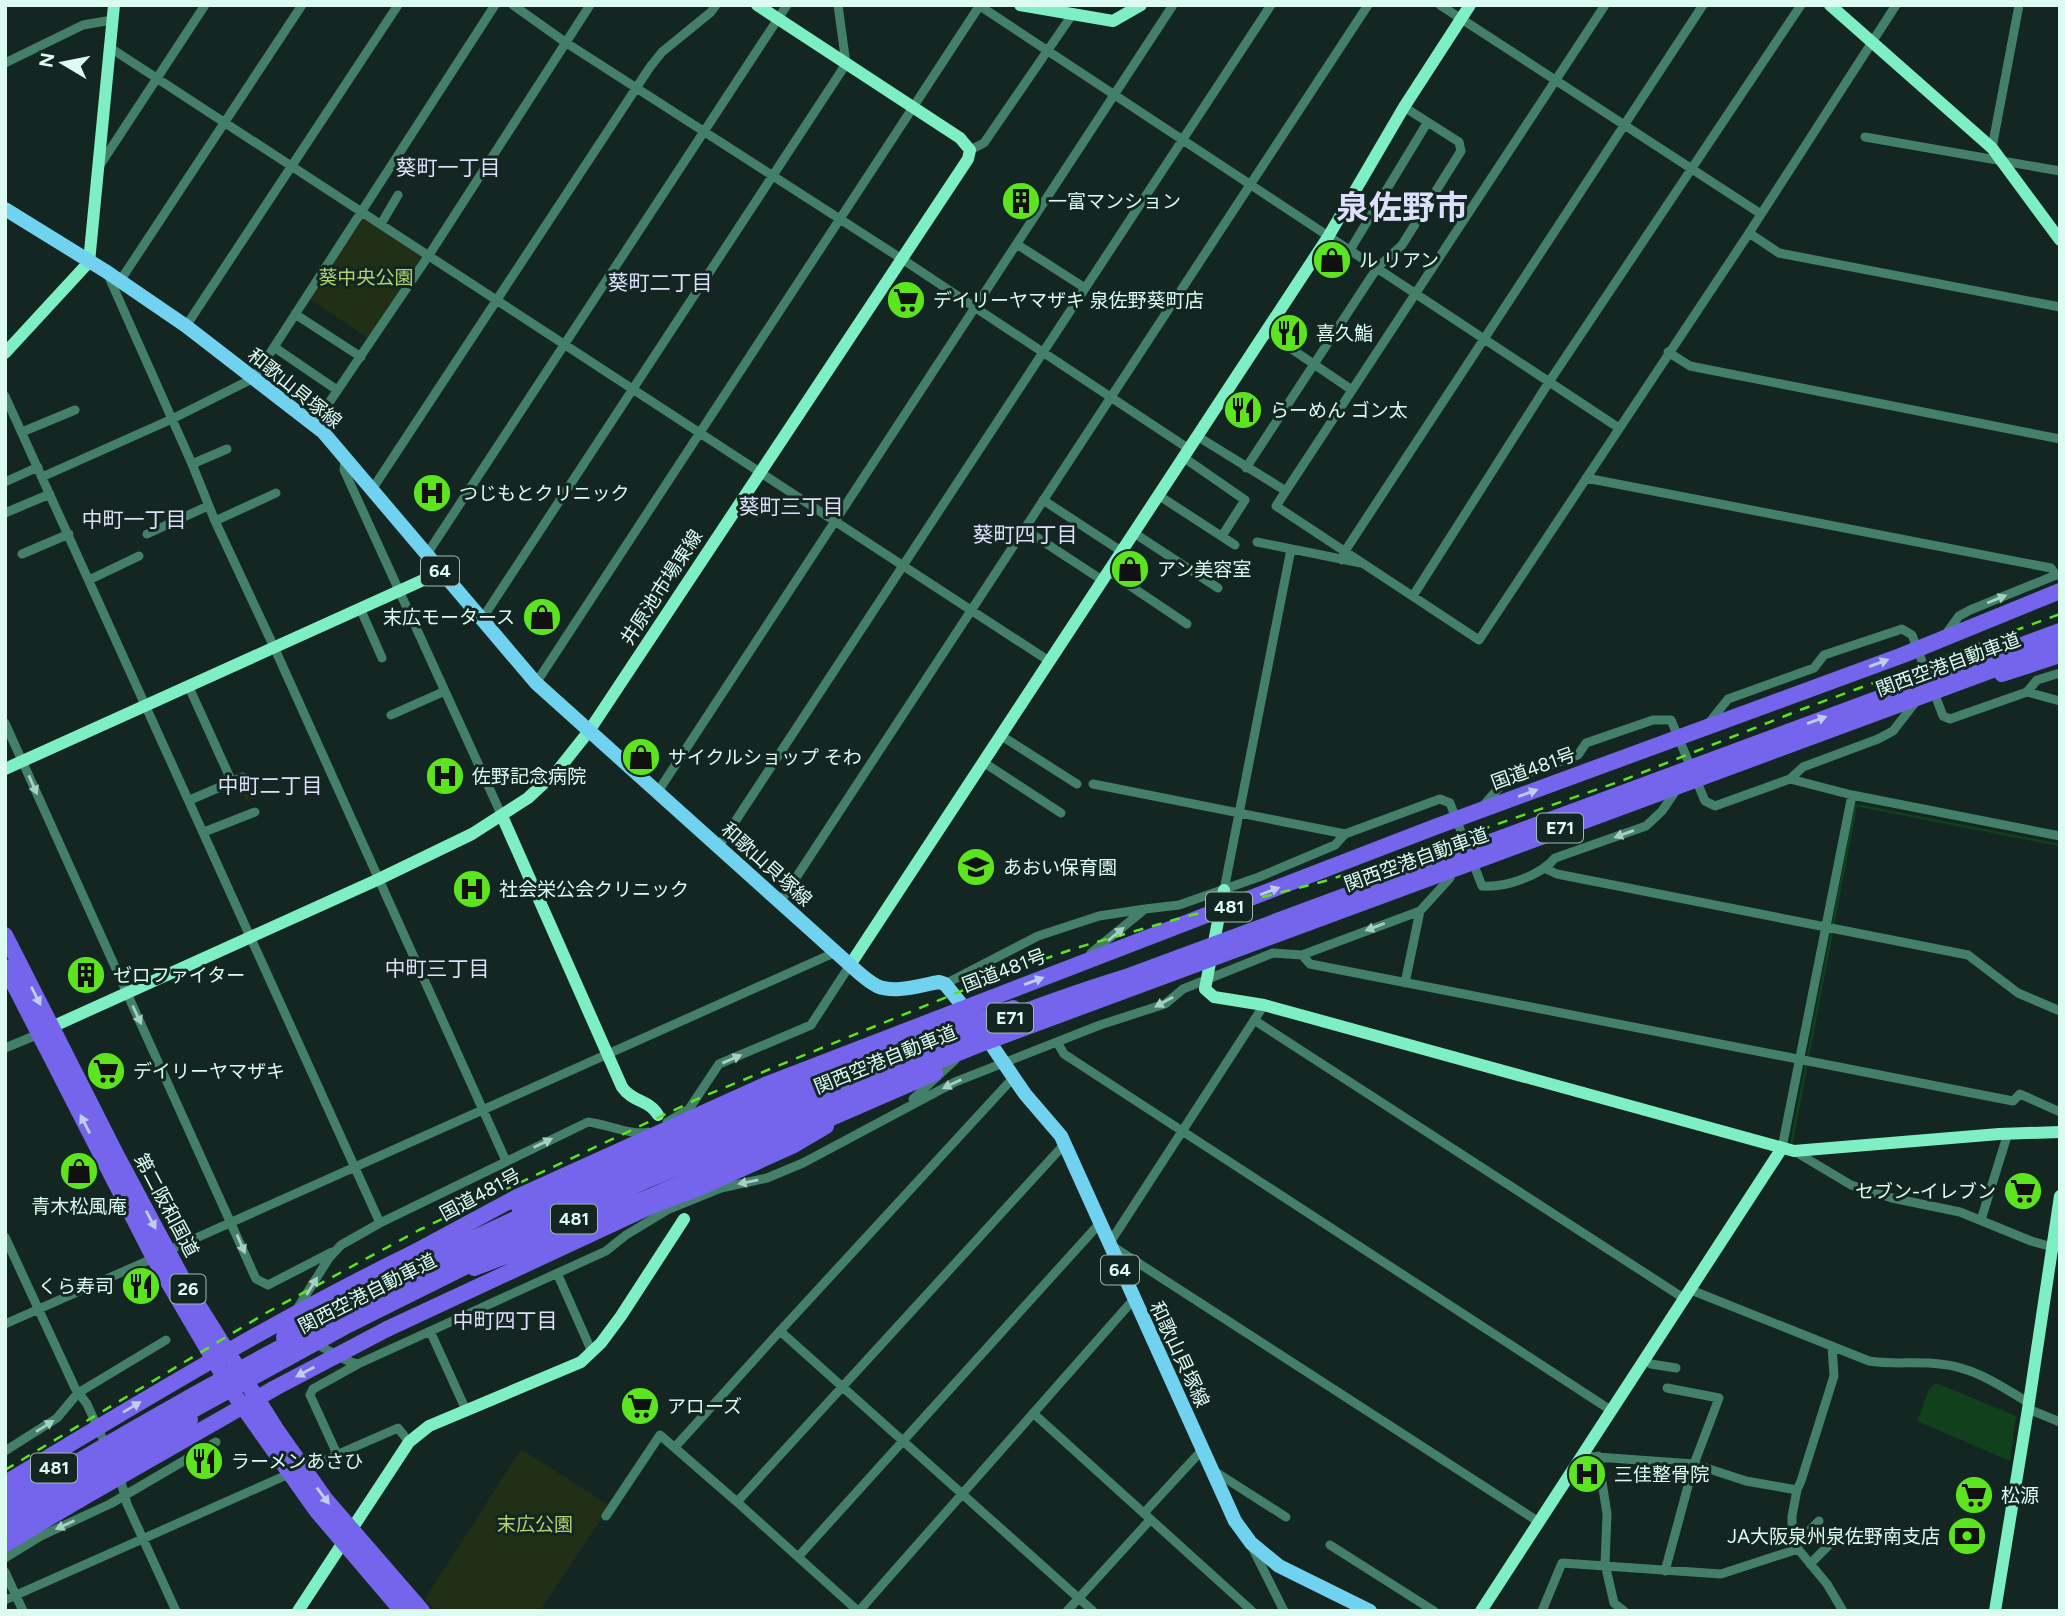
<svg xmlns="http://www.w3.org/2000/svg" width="2065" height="1616" font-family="Figtree,'Noto Sans JP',sans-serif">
<rect width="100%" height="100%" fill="#132621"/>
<path fill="#212f16" d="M362,215l61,40 -54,84 -61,-41z
M247,778l9,19 -10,4 -9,-19z
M521,1449l89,57 -70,105h-103l-12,-12z"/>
<path fill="#11411c" d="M1936,1383l80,33 -6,45 -93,-40 12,-31z"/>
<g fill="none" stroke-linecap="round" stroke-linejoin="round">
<path stroke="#11411c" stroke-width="2.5" d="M1833,925l23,-120 204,40
M1791,1145l41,-214"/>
<path stroke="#437f69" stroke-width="9" d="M513,5l52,37 337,217 287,190
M1440,5l321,209
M1605,5l-329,501 203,134 270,-407 147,-228
M980,6l639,422
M109,47l940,614
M5,63l78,-38 29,-5
M1865,137l195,34
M1992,148l27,-143
M970,150l14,-7 88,-128
M100,165l105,-160
M381,224l17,-29
M1749,233l30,20 281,54
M1018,245l67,43
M1350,250l77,-127
M108,275l84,189 23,57 59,126 232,514
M120,281l182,-276
M295,314l66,43
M186,326l212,-321
M1265,331l87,59
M274,347l63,43
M1668,352l22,14 370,73
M5,396l375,827
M314,425l115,-170 161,-250
M22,432l53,-22
M1197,436l89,55
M1183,457l62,43 -23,36
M345,458l-1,12 158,346
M192,464l35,-15
M1246,468l131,-200 25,-23 59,-94 -2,-9 -55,-35
M42,477l130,-58 82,-41 241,-373
M1586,478l465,90 5,7
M5,482l33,-15
M373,488l277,-421 12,-15 49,-40 5,-7
M1158,495l77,50
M1043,500l78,51
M5,513l45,-19
M215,521l61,-28
M1024,529l78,51
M1134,533l84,55
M147,534l61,-28
M1257,542l104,21
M22,554l47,-20
M427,554l360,-549
M1342,560l3,-9 358,-546
M1108,571l79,53
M89,580l50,-24
M1413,596l136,-214 252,-377
M360,608l22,50
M482,619l364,-555 -8,-59
M1946,634l13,-18 11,-6 86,-35 4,1
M536,683l444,-678
M188,685l44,97
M2027,692l33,9
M391,715l54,-24
M5,723l251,556 12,6 64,-33
M1708,724l20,-25 86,-31 10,-13 78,-26 10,6 31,81 7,3 77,-27 10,-12 23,-7
M1000,735l77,49
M983,762l78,51
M1790,779l62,16
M1093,784l252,50 95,-35 10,4 32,83c23,2 58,-10 73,-28l91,-32 16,-15 13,-19
M657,793l516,-788
M190,800l53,-23
M1482,807l22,-25 74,-27 8,-12 67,-23h18l34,81 10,5 75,-27 13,-12 75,-28 15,-8 21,-27
M204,832l51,-20
M719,846l552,-841
M1546,869l11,5 411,81 50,38 42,18
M1224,890l67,-341
M780,902l588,-897
M1091,953l54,-44 34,-4 80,-28 76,-32 10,-11
M1302,955l8,9 703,137 7,-7 40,18
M1405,983l15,-72
M945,984l93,-48 61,-20 46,-7
M1264,1005l-155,239 430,278
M1254,1020l431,279
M1057,1042l7,12 548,357
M5,1048l34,-14
M1013,1078l-233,253 313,280
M913,1099l42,-39
M667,1122l22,-13 30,-45 92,-39 39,-60
M1782,1148l70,-353 208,41
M1794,1151l57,34 41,13 68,14 71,29 29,8
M1981,1220l27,-87
M5,1237l70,151 12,16 20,44
M167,1251l669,-299
M557,1273l35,79
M1691,1290l178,71c24,4 47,0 71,3 34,3 61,22 89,39
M297,1309l32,-51 12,-13 39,-22 208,-101c19,2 44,14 60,10
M5,1324l149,-66
M430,1331l36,79
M320,1346c13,6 24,16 38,18l248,-113 20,-16 43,-26 52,-21 46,-10 36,-15 152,-81 145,-57 65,-21 18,-15 90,-36 29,2 118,-44 30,-33
M1832,1346l2,30 -33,105 -4,9 -5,26v12l6,21 29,35 16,27
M1645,1360l6,4 25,4
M2028,1409l32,13
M1033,1413l219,198
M675,1447l105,-116
M5,1451l52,-33 21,-25 88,-53
M337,1454l-27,-59 3,-6 45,-25
M1583,1456l111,8 52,17 51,9
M1598,1456l9,58 -2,50 9,39 10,8
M304,1469l94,-41 11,14
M1214,1471l72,46
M119,1474l8,30 49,107
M737,1502l61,55 302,-334
M1144,1513l59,-64
M606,1516l54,-81 77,67 323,-353 5,-3
M1796,1544l23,-23
M1330,1545l104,66
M1252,1547l32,64
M798,1557l60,54
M5,1558l36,-22 69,-32 106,-62
M1810,1564l30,-30
M1665,1571l29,-107 25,-66 -52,-10
M5,1572l18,39
M5,1600l284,-126
M859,1611l275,-312
M1067,1611l83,-91
M1542,1611l20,-48 159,11 77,-25"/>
<path stroke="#7eefc4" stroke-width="12" d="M1020,5l93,16 28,-16
M1830,5l162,143 68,92
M5,353l84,-91 25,-257
M5,769l436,-197
M502,816l120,271c10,15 28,13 36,28
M1224,890l-19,99 9,8 50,8 530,146 205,-17 61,-2
M850,965l478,-728 76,-130 66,-102
M45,1030l334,-151 93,-45 56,-36 30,-28 31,-39 379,-572 2,-9 -10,-12 -203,-133
M298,1611l111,-169 20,-16 152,-64 20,-19 20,-27 63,-97
M1481,1611l301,-463
M1995,1611l33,-202 32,-213"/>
<path stroke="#70d2ee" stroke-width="14" d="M5,209l102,63 79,54 137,106 213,251 314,282c8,7 17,16 27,21 18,8 43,-1 62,-4l6,2 25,31
M984,1034l41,60 36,42 174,385 16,22 28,23 91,45"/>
<path stroke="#7565ec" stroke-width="16" d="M2002,674l58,-19
M5,935l111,219 72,135 88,140 50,71 96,111
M5,967l149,291 80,136 82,116 86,101
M411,1254l106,-57 248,-112 670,-258 468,-172 157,-64
M474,1268l83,-31
M387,1329l262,-122 50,-19 93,-42 34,-20
M284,1337l92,-53 201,-94
M5,1483l47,-28
M5,1495l26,-14
M5,1529l185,-109
M5,1544l74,-44"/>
<path stroke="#5ce41f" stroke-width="2.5" stroke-dasharray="10 9" stroke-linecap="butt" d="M5,1470l261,-157 153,-83 285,-134 309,-126 63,-22 101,-29 148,-38 118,-38 178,-62 179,-71 260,-96"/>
<path stroke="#7565ec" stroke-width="16" d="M519,1207l267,-117 117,-46 110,-36
M557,1237l378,-164
M52,1455c118,-71 236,-141 359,-201
M79,1500l196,-112 112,-59
M5,1505c268,-163 544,-303 835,-420 94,-39 189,-78 286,-108l934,-346
M5,1521l115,-71 228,-125 175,-87 124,-58 122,-51 209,-84 1082,-400"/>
</g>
<defs><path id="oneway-solid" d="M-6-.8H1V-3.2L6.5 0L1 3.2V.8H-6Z" transform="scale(1.75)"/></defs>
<g fill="#a6d0c2">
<use href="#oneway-solid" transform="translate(1997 599) rotate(-22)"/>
<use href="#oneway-solid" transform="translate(33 785) rotate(66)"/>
<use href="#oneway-solid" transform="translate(1624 834) rotate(160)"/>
<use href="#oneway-solid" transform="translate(1375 927) rotate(159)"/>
<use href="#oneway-solid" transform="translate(1116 934) rotate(-40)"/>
<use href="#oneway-solid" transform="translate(1164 1002) rotate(151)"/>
<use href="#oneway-solid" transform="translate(137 1015) rotate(65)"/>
<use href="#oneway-solid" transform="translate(732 1059) rotate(-23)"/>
<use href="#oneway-solid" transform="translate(952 1084) rotate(154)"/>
<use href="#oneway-solid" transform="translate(543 1143) rotate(-26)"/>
<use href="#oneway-solid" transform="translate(748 1182) rotate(168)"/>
<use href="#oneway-solid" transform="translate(241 1244) rotate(67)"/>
<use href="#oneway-solid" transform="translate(312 1286) rotate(-58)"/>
<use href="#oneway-solid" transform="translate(45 1426) rotate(-32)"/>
<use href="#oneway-solid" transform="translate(65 1525) rotate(155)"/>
</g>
<g fill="#bdcef0">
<use href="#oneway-solid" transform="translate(1879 663) rotate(-20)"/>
<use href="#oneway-solid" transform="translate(1817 720) rotate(-20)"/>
<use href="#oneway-solid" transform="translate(1528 793) rotate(-20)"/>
<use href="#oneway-solid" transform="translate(1270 891) rotate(-21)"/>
<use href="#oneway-solid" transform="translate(1034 981) rotate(-20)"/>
<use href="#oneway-solid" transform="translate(36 996) rotate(63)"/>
<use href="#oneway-solid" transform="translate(85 1124) rotate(-117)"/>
<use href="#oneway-solid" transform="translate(151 1220) rotate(62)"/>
<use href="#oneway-solid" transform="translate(305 1372) rotate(152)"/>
<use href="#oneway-solid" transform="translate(132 1407) rotate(-31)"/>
<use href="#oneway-solid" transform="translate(323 1496) rotate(53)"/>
</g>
<defs>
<g id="building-disc" transform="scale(2.0125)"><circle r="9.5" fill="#5ce41f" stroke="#132621"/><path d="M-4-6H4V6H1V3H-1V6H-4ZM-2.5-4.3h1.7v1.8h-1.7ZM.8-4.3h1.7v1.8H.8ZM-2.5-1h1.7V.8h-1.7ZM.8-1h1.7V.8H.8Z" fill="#111"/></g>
<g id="shop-disc" transform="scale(2.0125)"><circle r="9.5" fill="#5ce41f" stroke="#132621"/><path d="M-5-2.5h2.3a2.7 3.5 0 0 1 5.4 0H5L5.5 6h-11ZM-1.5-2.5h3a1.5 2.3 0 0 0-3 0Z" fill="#111"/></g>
<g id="supermarket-disc" transform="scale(2.0125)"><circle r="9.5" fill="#5ce41f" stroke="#132621"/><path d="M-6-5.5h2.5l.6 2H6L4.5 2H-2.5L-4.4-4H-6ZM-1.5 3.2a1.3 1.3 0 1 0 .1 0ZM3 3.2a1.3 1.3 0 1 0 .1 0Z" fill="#111"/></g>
<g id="restaurant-disc" transform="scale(2.0125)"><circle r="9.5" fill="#5ce41f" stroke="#132621"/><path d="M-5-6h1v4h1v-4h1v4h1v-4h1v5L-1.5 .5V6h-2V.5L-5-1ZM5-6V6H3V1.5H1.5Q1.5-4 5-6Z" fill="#111"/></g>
<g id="hospital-disc" transform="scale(2.0125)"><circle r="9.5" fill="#5ce41f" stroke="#132621"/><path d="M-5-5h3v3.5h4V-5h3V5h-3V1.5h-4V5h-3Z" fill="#111"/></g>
<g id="school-disc" transform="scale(2.0125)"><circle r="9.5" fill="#5ce41f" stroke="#132621"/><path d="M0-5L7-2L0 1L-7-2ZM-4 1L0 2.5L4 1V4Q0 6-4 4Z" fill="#111"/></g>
<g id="bank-disc" transform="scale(2.0125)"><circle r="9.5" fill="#5ce41f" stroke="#132621"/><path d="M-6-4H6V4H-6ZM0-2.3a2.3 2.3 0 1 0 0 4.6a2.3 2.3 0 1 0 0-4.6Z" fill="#111"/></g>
</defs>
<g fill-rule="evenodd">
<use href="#building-disc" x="1021" y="201"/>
<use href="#shop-disc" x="1332" y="260"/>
<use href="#supermarket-disc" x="906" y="300"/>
<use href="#restaurant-disc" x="1289" y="333"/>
<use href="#restaurant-disc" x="1243" y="410"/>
<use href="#hospital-disc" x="432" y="493"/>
<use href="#shop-disc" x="1130" y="569"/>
<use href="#shop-disc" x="542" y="617"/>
<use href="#shop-disc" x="641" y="757"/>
<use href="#hospital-disc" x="445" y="776"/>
<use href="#school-disc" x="976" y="867"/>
<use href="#hospital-disc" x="472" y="889"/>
<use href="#building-disc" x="86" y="975"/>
<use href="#supermarket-disc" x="106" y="1071"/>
<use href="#shop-disc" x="79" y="1171"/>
<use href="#supermarket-disc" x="2023" y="1191"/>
<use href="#restaurant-disc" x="141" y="1286"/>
<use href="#supermarket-disc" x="640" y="1406"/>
<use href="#restaurant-disc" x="204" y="1461"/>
<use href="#hospital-disc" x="1587" y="1474"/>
<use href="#supermarket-disc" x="1974" y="1495"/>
<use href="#bank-disc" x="1967" y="1536"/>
</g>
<g text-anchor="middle" stroke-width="6" stroke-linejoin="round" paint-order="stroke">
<g fill="#132621" stroke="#a0bbb3" stroke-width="2">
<rect x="421" y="556.5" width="38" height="29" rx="5"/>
<rect x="1537" y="813.5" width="46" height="29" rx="5"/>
<rect x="1206" y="892.5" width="46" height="29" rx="5"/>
<rect x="987" y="1003.5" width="46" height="29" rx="5"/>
<rect x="551" y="1204.5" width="46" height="29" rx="5"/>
<rect x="1101" y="1255.5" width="38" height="29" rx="5"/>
<rect x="170.5" y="1274.5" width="35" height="29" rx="5"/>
<rect x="31" y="1453.5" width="46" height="29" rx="5"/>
</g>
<g font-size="18" font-weight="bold" fill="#dcfbf2">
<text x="440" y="577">64</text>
<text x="1560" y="834">E71</text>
<text x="1229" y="913">481</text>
<text x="1010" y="1024">E71</text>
<text x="574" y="1225">481</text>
<text x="1120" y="1276">64</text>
<text x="188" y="1295">26</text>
<text x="54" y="1474">481</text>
</g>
<g font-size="19" fill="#dcfbf2" stroke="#132621" text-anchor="start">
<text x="1048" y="208">一富マンション</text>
<text x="1359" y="267">ル リアン</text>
<text x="933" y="307">デイリーヤマザキ 泉佐野葵町店</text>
<text x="1316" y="340">喜久鮨</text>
<text x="1270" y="417">らーめん ゴン太</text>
<text x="459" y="500">つじもとクリニック</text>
<text x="1157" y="576">アン美容室</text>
<text x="515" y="624" text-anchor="end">末広モータース</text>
<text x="668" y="764">サイクルショップ そわ</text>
<text x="472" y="783">佐野記念病院</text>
<text x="1003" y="874">あおい保育園</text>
<text x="499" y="896">社会栄公会クリニック</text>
<text x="113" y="982">ゼロファイター</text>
<text x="133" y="1078">デイリーヤマザキ</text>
<text x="1996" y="1198" text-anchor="end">セブン-イレブン</text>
<text x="79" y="1213" text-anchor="middle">青木松風庵</text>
<text x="114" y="1293" text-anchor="end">くら寿司</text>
<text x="667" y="1413">アローズ</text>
<text x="231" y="1468">ラーメンあさひ</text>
<text x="1614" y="1481">三佳整骨院</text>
<text x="2001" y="1502">松源</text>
<text x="1940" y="1543" text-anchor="end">JA大阪泉州泉佐野南支店</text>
</g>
<g font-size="19" fill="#b1d370" stroke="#132621">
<text x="366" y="284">葵中央公園</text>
<text x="535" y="1531">末広公園</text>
</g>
<g font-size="19" fill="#dcfbf2" stroke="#132621">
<text transform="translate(295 388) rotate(39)" y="7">和歌山貝塚線</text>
<text transform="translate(661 587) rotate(-57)" y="7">井原池市場東線</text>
<text transform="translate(1948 664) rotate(-20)" y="7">関西空港自動車道</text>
<text transform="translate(1533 768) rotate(-20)" y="7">国道481号</text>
<text transform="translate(1416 859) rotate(-20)" y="7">関西空港自動車道</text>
<text transform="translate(767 864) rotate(42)" y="7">和歌山貝塚線</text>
<text transform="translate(1004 970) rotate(-21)" y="7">国道481号</text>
<text transform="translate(885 1059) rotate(-22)" y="7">関西空港自動車道</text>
<text transform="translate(480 1194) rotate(-28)" y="7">国道481号</text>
<text transform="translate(167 1205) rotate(62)" y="7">第二阪和国道</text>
<text transform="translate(367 1293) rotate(-27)" y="7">関西空港自動車道</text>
<text transform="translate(1180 1354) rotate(65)" y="7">和歌山貝塚線</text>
</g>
<g font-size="21" fill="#dedffb" stroke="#132621">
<text x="448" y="175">葵町一丁目</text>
<text x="660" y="290">葵町二丁目</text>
<text x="791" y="514">葵町三丁目</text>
<text x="134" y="527">中町一丁目</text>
<text x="1025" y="542">葵町四丁目</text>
<text x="270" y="793">中町二丁目</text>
<text x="437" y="976">中町三丁目</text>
<text x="505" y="1328">中町四丁目</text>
</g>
<g font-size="33" font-weight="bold" fill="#dedffb" stroke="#132621">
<text x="1402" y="219">泉佐野市</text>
</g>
</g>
<rect width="2065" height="1616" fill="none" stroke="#dcfbf2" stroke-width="14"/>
<g transform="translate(63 63) rotate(280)" stroke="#132621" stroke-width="5" paint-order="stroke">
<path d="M0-5L12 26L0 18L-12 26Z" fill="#dcfbf2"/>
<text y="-10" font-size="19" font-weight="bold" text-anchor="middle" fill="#dcfbf2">N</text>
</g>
</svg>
